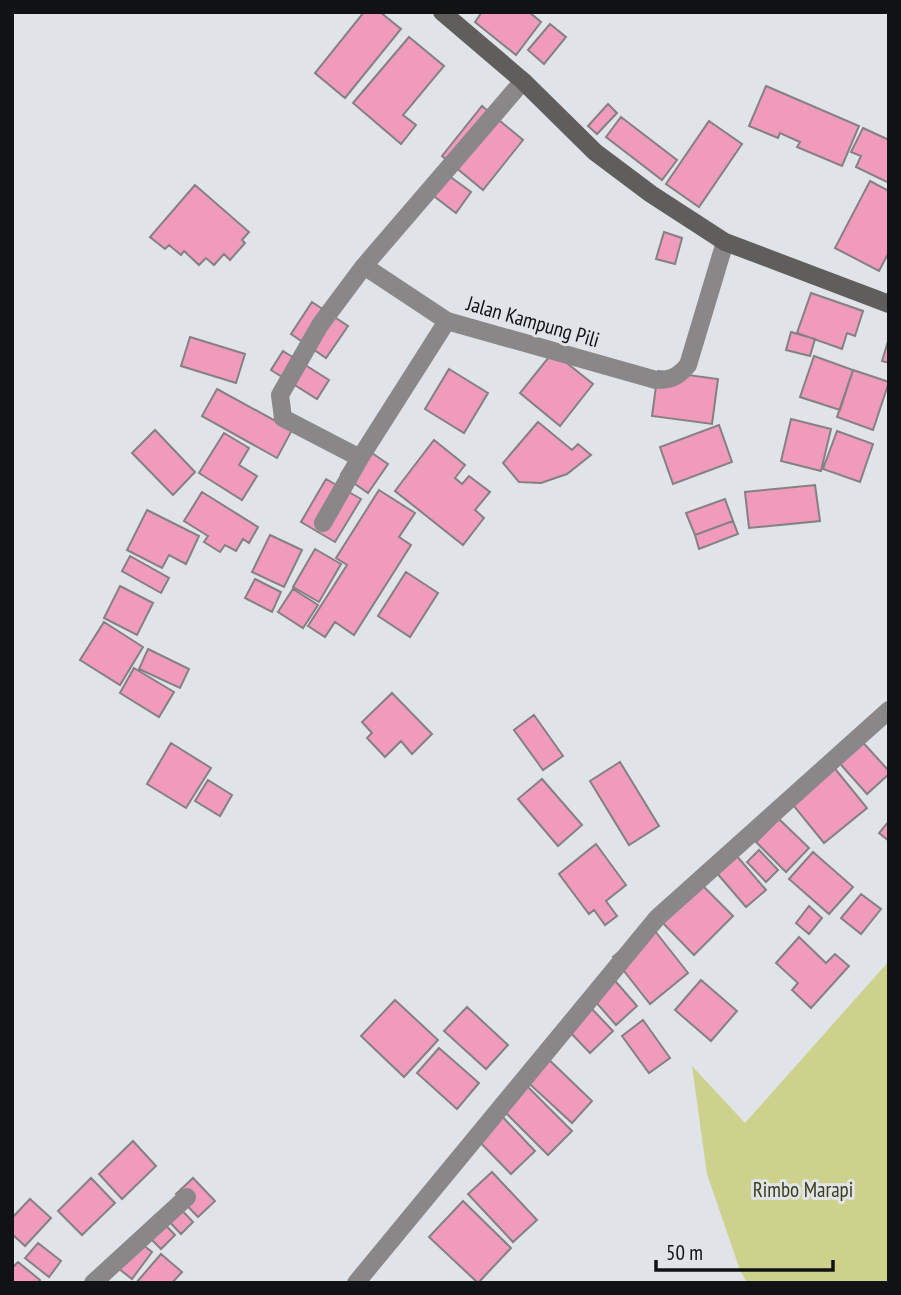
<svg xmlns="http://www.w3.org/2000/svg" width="901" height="1295" font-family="'PT Sans Narrow',sans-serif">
<rect width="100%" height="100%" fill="#e0e3e7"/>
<path fill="#ccd28c" d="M889,961v322h-142l-7,-13 -33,-96 -15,-108 53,57z"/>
<path fill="#f09bbb" stroke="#858081" stroke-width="2" d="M364,12h16l21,17 -56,69 -30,-25z
M482,12h47l12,10 -25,33 -41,-33z
M550,24l16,13 -22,27 -16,-14z
M409,37l35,29 -41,49 13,10 -15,19 -48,-41z
M766,86l93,40 -17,40 -45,-19 3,-5 -20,-9 -2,5 -29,-12z
M608,104l9,9 -20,21 -9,-8z
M482,106l41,34 -40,50 -41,-34z
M621,117l56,43 -15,20 -56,-43z
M709,121l33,23 -43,63 -33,-23z
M863,128l26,12v43l-33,-16 5,-11 -10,-4z
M441,170l30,22 -15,21 -30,-23z
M870,181l19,10v61l-10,19 -44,-23z
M195,185l54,47 -7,8 3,3 -15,17 -6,-6 -10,11 -8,-7 -7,7 -15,-14 -3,4 -12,-10 -4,4 -15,-12z
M664,232l18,6 -7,26 -19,-5z
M811,293l52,18 -8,25 -8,-3 -5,16 -45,-16z
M312,302l36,24 -22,32 -35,-24z
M791,332l24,7 -5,17 -24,-6z
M190,337l55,17 -9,29 -55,-17z
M889,338v25l-7,-2z
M283,351l46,29 -12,19 -46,-29z
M553,352l40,32 -33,42 -40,-33z
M814,356l39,14 -13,40 -40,-13z
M449,369l39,24 -24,40 -39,-24z
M853,370l36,12 -16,48 -36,-13z
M658,371l60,8 -6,45 -60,-8z
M217,389l75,41 -15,28 -75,-42z
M791,419l40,10 -10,42 -40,-10z
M538,422l34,28 6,-6 13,11 -24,19 -26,9 -22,-1 -16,-19z
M719,425l13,37 -59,22 -13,-37z
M155,430l40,42 -22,23 -41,-42z
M837,431l36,13 -13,38 -37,-13z
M224,433l25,15 -10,17 18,11 -15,24 -43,-27z
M434,440l31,25 -10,13 7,6 7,-8 21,16 -15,18 9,8 -21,27 -68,-54z
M360,445l28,19 -20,29 -27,-19z
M326,479l35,20 -26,43 -34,-20z
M815,485l5,36 -71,7 -4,-36z
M379,490l36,23 -16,24 12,8 -57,90 -19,-13 -10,15 -17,-11 39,-61 -11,-7z
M202,492l56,35 -9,16 -6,-4 -7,12 -11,-6 -5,7 -16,-10 4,-6 -24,-15z
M725,499l8,22 -38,14 -9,-22z
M147,510l52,26 -13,28 -17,-9 -7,13 -35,-18z
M733,521l5,13 -39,15 -4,-14z
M270,535l32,15 -18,37 -32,-15z
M315,549l26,15 -22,38 -26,-15z
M130,556l39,22 -8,15 -39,-22z
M406,572l32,21 -28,44 -32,-21z
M255,579l26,13 -9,20 -27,-14z
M120,586l33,17 -16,32 -33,-17z
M293,589l25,16 -15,23 -25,-16z
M104,622l39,25 -23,38 -40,-25z
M148,649l41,20 -9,19 -41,-19z
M134,668l40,24 -15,25 -39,-24z
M392,693l40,41 -20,20 -11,-13 -16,16 -18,-19 5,-5 -10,-11z
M534,715l29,41 -20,14 -29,-40z
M857,736l32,35v3l-22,20 -33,-37z
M171,743l40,25 -25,40 -39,-24z
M620,762l39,64 -30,19 -39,-64z
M832,765l35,43 -43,35 -35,-43z
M542,779l40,46 -24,21 -40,-47z
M208,780l24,15 -12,21 -25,-15z
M779,819l30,29 -23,24 -30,-30z
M889,821v20l-10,-8z
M596,844l30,41 -20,16 11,15 -12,9 -11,-15 -5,4 -30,-40z
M730,848l36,42 -20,17 -36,-42z
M759,850l19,20 -12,12 -19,-20z
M813,852l40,35 -24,27 -40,-35z
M694,877l39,39 -39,39 -38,-39z
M861,894l20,15 -20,25 -20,-16z
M809,906l13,12 -13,16 -13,-11z
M651,926l37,47 -38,31 -37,-47z
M799,937l27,26 9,-9 14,12 -38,42 -19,-18 6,-7 -22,-20z
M610,975l27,31 -21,19 -28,-32z
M701,980l36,31 -26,30 -36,-31z
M395,1000l43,40 -34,37 -43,-41z
M467,1007l41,38 -22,24 -42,-38z
M590,1007l23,24 -23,22 -23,-24z
M643,1020l27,38 -21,15 -27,-37z
M439,1048l40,35 -22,26 -40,-36z
M542,1053l50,48 -20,22 -51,-47z
M519,1078l53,53 -24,24 -53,-53z
M495,1109l40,42 -24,23 -40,-41z
M133,1141l23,25 -34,33 -23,-25z
M492,1172l45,48 -24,22 -45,-48z
M91,1178l24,25 -33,32 -24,-24z
M193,1178l22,23 -17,16 -22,-23z
M30,1199l21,19 -26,28 -13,-12v-16z
M463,1201l48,47 -33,35 -49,-46z
M175,1203l18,19 -12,12 -18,-19z
M156,1215l19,20 -14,14 -20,-20z
M134,1238l18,14 -20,27 -18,-14z
M38,1243l23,18 -12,16 -24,-19z
M161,1254l21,18 -10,11h-36z
M18,1262l22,18 -3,3h-25v-15z"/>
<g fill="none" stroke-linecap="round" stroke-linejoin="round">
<path stroke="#8a8788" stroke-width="18" d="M364,266l83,55 209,59c15,0 22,-3 32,-15l37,-123
M360,458l-77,-40 -3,-23 40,-70 44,-59 159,-185
M323,523l37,-65 87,-137
M93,1283l94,-86
M356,1283l301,-365 232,-208"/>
<path stroke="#605d5d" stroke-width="18" d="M442,12l81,69 72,71 56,42 74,48 164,62"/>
</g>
<g text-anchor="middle" stroke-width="6" stroke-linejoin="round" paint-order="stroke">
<g font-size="21" fill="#111214" stroke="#e0e3e7">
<text transform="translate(533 322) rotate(16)" y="7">Jalan Kampung Pili</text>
</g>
<g font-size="21" fill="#3c3e1a" stroke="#e0e3e7">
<text x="803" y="1197">Rimbo Marapi</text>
</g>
</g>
<rect width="901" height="1295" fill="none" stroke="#111214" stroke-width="28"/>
<path d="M656 1260v10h177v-10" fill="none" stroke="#111214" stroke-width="3.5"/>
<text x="666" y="1260" font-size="21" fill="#111214" stroke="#e0e3e7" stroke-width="5" paint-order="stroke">50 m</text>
</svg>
